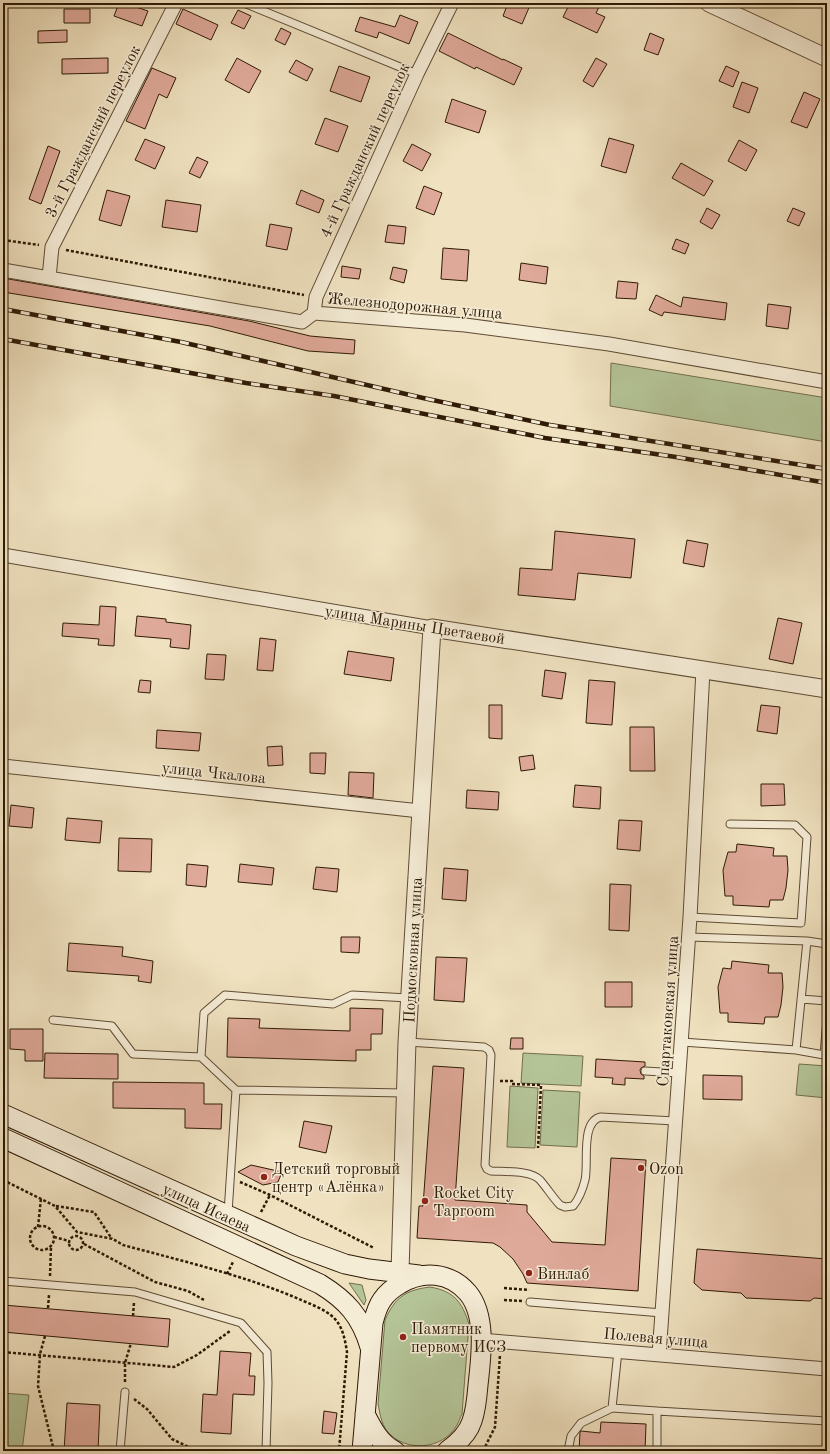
<svg xmlns="http://www.w3.org/2000/svg" width="830" height="1454" font-family="'Old Standard TT',serif">
<rect width="100%" height="100%" fill="#f0e2c0"/>
<filter id="stains"><feTurbulence type="fractalNoise" baseFrequency=".005" numOctaves="4"/><feColorMatrix values="0 0 0 0 .2 0 0 0 0 .09 0 0 0 0 .02 0 0 0 .5 -.17"/></filter>
<radialGradient id="worn" r=".72"><stop offset=".6" stop-color="#630" stop-opacity="0"/><stop offset="1" stop-color="#630" stop-opacity=".3"/></radialGradient>
<path fill="#b4c497" stroke="#726f4e" d="M611,363l216,35v44l-217,-36z
M523,1053l60,3 -2,30 -60,-3z
M799,1064l28,2v32l-31,-3z
M510,1086l28,2 -3,60 -28,-1z
M543,1090l37,2 -3,55 -37,-2z
M349,1283l13,2 4,15 -2,5z
M430,1287c24,4 32,15 39,37l-7,90c-2,3 -3,8 -5,11 -14,25 -52,28 -70,6 -6,-8 -7,-18 -9,-27l7,-84c10,-23 21,-30 45,-33z
M3,1393l26,2 -7,56h-19z"/>
<path fill="#dfa999" stroke="#2f1a05" d="M119,3h5l24,8 -6,15 -28,-10z
M508,3h23l-9,21 -19,-8z
M570,3h31l-5,10 9,4 -8,16 -34,-16z
M64,9h26v14h-26z
M183,9l35,16 -7,15 -35,-16z
M238,10l13,6 -7,13 -13,-6z
M400,15l18,7 -9,22 -30,-12 -2,6 -22,-7 5,-14 35,10z
M281,28l10,5 -6,12 -10,-5z
M67,30v12l-29,1v-12z
M448,33l55,27v-1l19,9 -8,17 -38,-18 -1,2 -36,-18z
M650,33l14,6 -6,16 -14,-5z
M108,58v15l-46,1v-15z
M237,58l24,13 -12,22 -24,-13z
M596,58l11,6 -14,23 -10,-6z
M296,60l17,9 -6,12 -18,-9z
M339,66l31,11 -9,25 -31,-11z
M726,66l13,6 -6,15 -14,-6z
M152,68l24,10 -9,20 -8,-4 -14,35 -19,-8z
M742,82l16,6 -9,25 -16,-6z
M804,92l16,7 -13,29 -16,-6z
M452,99l34,12 -7,22 -34,-11z
M325,118l23,8 -10,26 -23,-8z
M609,138l25,7 -8,28 -25,-7z
M145,139l20,8 -10,22 -20,-9z
M739,140l18,10 -11,21 -18,-10z
M412,144l19,10 -9,17 -19,-10z
M48,146l12,5 -19,53 -12,-5z
M197,157l11,5 -8,16 -11,-5z
M681,163l32,18 -9,15 -32,-18z
M424,186l18,7 -8,22 -18,-7z
M107,190l23,6 -9,30 -22,-6z
M301,190l23,10 -5,13 -23,-9z
M166,200l35,5 -4,27 -35,-5z
M707,208l13,7 -8,14 -12,-7z
M793,208l12,5 -6,13 -12,-5z
M270,224l22,4 -5,22 -21,-4z
M388,225l18,2 -2,17 -19,-2z
M676,239l13,5 -4,10 -13,-5z
M443,248l26,2 -2,31 -26,-2z
M521,263l27,4 -2,17 -27,-4z
M342,266l19,3 -2,10 -18,-2z
M393,267l14,3 -3,13 -14,-4z
M3,278l246,43 61,15 45,4 -1,14 -46,-3 -98,-25 -207,-34z
M618,281l20,2 -2,16 -20,-1z
M656,295l25,12 2,-10 44,6 -2,17 -61,-8 -2,4 -13,-6z
M768,304l23,3 -3,22 -22,-3z
M555,531l80,8 -4,39 -53,-5 -3,27 -57,-5 2,-27 32,2z
M687,540l21,4 -4,23 -21,-4z
M100,606l16,1 -2,39 -16,-1 1,-6 -37,-3 1,-13 36,2z
M137,616l29,3v3l25,3 -2,24 -19,-2 1,-8 -36,-3z
M778,618l24,5 -9,41 -24,-5z
M260,638l16,2 -3,31 -16,-1z
M348,651l46,7 -3,23 -47,-7z
M207,654l19,1 -2,25 -19,-1z
M545,670l21,3 -4,26 -20,-3z
M140,680l11,1 -1,12 -12,-1z
M589,680l26,2 -3,43 -26,-2z
M489,705h13v34l-13,-1z
M761,705l19,2 -3,27 -20,-3z
M630,727h24l1,44h-25z
M157,730l44,3 -2,18 -43,-3z
M282,746l1,19 -15,1 -1,-19z
M310,753h16l-1,21 -15,-1z
M533,755l2,14 -14,2 -2,-14z
M349,772l25,1 -1,25 -25,-3z
M761,784h23l1,21 -24,1z
M575,785l26,2 -1,22 -27,-2z
M467,790l32,2 -1,18 -32,-2z
M11,805l23,3 -2,20 -23,-2z
M67,818l35,3 -2,22 -35,-3z
M619,820l23,1 -2,30 -23,-2z
M119,838l33,1 -1,33 -33,-1z
M737,844l37,4 -1,8h14l1,14 -2,18 -3,12h-13l-1,7 -36,-2v-9h-8l-2,-26 5,-18h8z
M187,864l21,2 -2,21 -20,-2z
M240,864l34,4 -2,17 -34,-3z
M316,867l23,2 -2,23 -24,-3z
M444,868l24,2 -2,31 -24,-2z
M610,884l21,1 -2,46 -20,-1z
M341,937h19l-1,16 -18,-1z
M69,943l54,4 -1,9 31,5 -2,22 -13,-2 1,-5 -72,-5z
M436,957l31,1 -3,44 -30,-2z
M732,961l37,4 -1,8h14l1,14 -2,18 -3,12h-13l-1,7 -36,-2v-9h-8l-2,-26 5,-19 8,1z
M605,982h27v25h-27z
M350,1008l33,1 -1,25h-11v16h-15v11l-129,-4 1,-39 32,1 -1,9 91,3z
M10,1029h33v32h-18v-11l-15,-1z
M511,1038h12v11h-13z
M45,1053l73,1v25l-74,-1z
M596,1059l49,3v4l-4,2 -1,2 1,4 3,2v3l-19,-1v7l-13,-1 1,-6 -18,-1z
M433,1066l31,2 -9,132 72,5v7l25,30 53,3 6,-87 35,2 -8,131 -111,-8 -4,-9 -10,-15 -13,-12 -7,-4 -76,-5 2,-32h4z
M703,1075l39,1v24l-39,-1z
M113,1082l91,1v21h18l-1,25 -36,-1v-19l-72,-1z
M304,1121l28,5 -6,27 -27,-6z
M251,1165l31,7 -4,10 -15,3 -25,-13z
M697,1249l130,10v40l-13,-1 -4,3 -64,-3 -5,-5 -39,-3 -8,-7z
M3,1305l167,14 -2,28 -165,-15z
M220,1351l31,2 -2,23h6l-1,19 -21,-1 -2,40 -30,-2 2,-38 14,1z
M67,1403l33,2 -2,46h-34z
M324,1411l13,2 -3,21 -12,-1z
M601,1422l45,2 -1,27h-66l1,-19 1,-1 19,2z"/>
<g fill="none" stroke-linecap="round" stroke-linejoin="round">
<g stroke="#5f4c34" stroke-width="9">
<path id="service" d="M244,3l173,71
M690,917l111,6 6,-86 -12,-12 -65,-1
M807,941l20,3
M801,999l26,2
M53,1020l59,6 21,28 68,3 35,33
M408,1042l76,5 5,3 2,5 -6,110 2,4 4,2c14,1 40,-1 49,9 7,8 13,18 20,25l5,2 8,-1c6,-7 10,-18 12,-26 4,-16 -5,-59 16,-63l74,4
M682,1042l114,8 11,-109 -118,-4
M796,1050l28,5 3,-37
M201,1057l3,-44 21,-18 108,9 19,-9 57,3
M645,1071l34,2
M228,1213l8,-123 168,3
M3,1281l132,11 106,31 26,29 1,31 -2,68
M530,1302l132,11
M612,1408l45,3v40
M657,1411l170,10
M120,1451l5,-59
M568,1451l3,-15 10,-13 31,-15 6,-57"/>
</g>
<g stroke="#5f4c34" stroke-width="15">
<path id="minor" d="M3,270l299,52 12,-9 151,12 144,19 218,38
M49,278l3,-31 124,-244
M314,313l2,-16 101,-223 35,-71
M3,555l429,73
M3,766l417,45
M481,1340l346,29
M659,1355l31,-438 13,-247"/>
</g>
<g stroke="#5f4c34" stroke-width="19">
<path id="tertiary" d="M709,3l118,55
M400,1272l7,-230 25,-414 395,61"/>
</g>
<g stroke="#2f1a05" stroke-width="21">
<path id="secondary" d="M3,1114l293,132 49,18 24,5 50,6
M3,1138l317,146c26,16 41,32 50,63
M365,1414c7,14 15,30 30,37
M362,1451l11,-128c2,-8 4,-16 9,-23 4,-6 11,-12 18,-16 23,-14 50,-12 68,9 19,23 13,65 10,92 -1,12 -2,25 -6,36 -4,13 -14,22 -25,30"/>
</g>
<path stroke="#2f1a05" stroke-width="2.5" stroke-dasharray="3 2" stroke-linecap="butt" d="M3,240l36,5
M66,250l238,45
M500,1081h12v3l29,1 -3,63
M3,1180l52,26 22,26 36,7 10,6c59,16 120,30 176,54 11,5 26,10 35,19 9,9 11,22 13,34l-8,99
M240,1182l30,13 104,53
M56,1206l38,6 18,27
M261,1212l9,-17
M30 1238a12 12 0 1 1 24 0a12 12 0 1 1-24 0Z
M38,1227l3,-29
M69 1243a7 7 0 1 1 14 0a7 7 0 1 1-14 0Z
M54,1237l15,4
M84,1244l71,38 33,9 16,9
M227,1274l6,-12
M50,1276l1,-29
M504,1288l25,2
M504,1300l18,1
M48,1308l1,-13
M133,1316l1,-14
M45,1336l-5,18 -2,32 16,65
M3,1352l171,15 23,-12 33,-24
M125,1382v-19l6,-20
M134,1399l13,10 25,30 25,12
M483,1451l12,-24 5,-72"/>
<use href="#service" stroke="#f5ecd6" stroke-width="7"/>
<use href="#minor" stroke="#f5ecd6" stroke-width="13"/>
<use href="#tertiary" stroke="#f5ecd6" stroke-width="17"/>
<use href="#secondary" stroke="#f5ecd6" stroke-width="19"/>
<g stroke="#2f1a05" stroke-width="4.5">
<path id="rail" d="M3,309l178,33 242,56 127,27 277,44
M3,339l243,44 88,13 211,42 131,19 151,26"/>
</g>
<use href="#rail" stroke="#f5ecd6" stroke-width="3" stroke-dasharray="9" stroke-linecap="butt"/>
</g>
<g fill="#8f2418" stroke="#f5ecd6" stroke-width="1.5">
<circle cx="641" cy="1168" r="4"/>
<circle cx="264" cy="1177" r="4"/>
<circle cx="425" cy="1201" r="4"/>
<circle cx="529" cy="1273" r="4"/>
<circle cx="403" cy="1337" r="4"/>
</g>
<g text-anchor="middle" stroke-width="3" stroke-linejoin="round" paint-order="stroke">
<g font-size="16" fill="#2f1a05" stroke="#f5ecd6">
<text transform="translate(92 131) rotate(-63)" y="6">3-й Гражданский переулок</text>
<text transform="translate(364 150) rotate(-65)" y="6">4-й Гражданский переулок</text>
<text transform="translate(415 305) rotate(5)" y="6">Железнодорожная улица</text>
<text transform="translate(415 624) rotate(9)" y="6">улица Марины Цветаевой</text>
<text transform="translate(214 772) rotate(6)" y="6">улица Чкалова</text>
<text transform="translate(412 950) rotate(-87)" y="6">Подмосковная улица</text>
<text transform="translate(667 1011) rotate(-86)" y="6">Спартаковская улица</text>
<text transform="translate(207 1207) rotate(25)" y="6">улица Исаева</text>
<text transform="translate(656 1337) rotate(5)" y="6">Полевая улица</text>
</g>
<g font-size="16" fill="#2f1a05" stroke="#f5ecd6" text-anchor="start">
<text x="272" y="1174">Детский торговый<tspan x="272" dy="18">центр «Алёнка»</tspan></text>
<text x="649" y="1174">Ozon</text>
<text x="433" y="1198">Rocket City<tspan x="433" dy="18">Taproom</tspan></text>
<text x="537" y="1279">Винлаб</text>
<text x="411" y="1334">Памятник<tspan x="411" dy="18">первому ИСЗ</tspan></text>
</g>
</g>
<rect width="830" height="1454" fill="none" stroke="#f0e2c0" stroke-width="16"/>
<rect x="4" y="4" width="822" height="1446" fill="none" stroke="#2f1a05" stroke-width="2"/>
<rect x="8" y="8" width="814" height="1438" fill="none" stroke="#2f1a05"/>
<rect width="100%" height="100%" filter="url(#stains)"/>
<rect width="100%" height="100%" fill="url(#worn)"/>
</svg>
